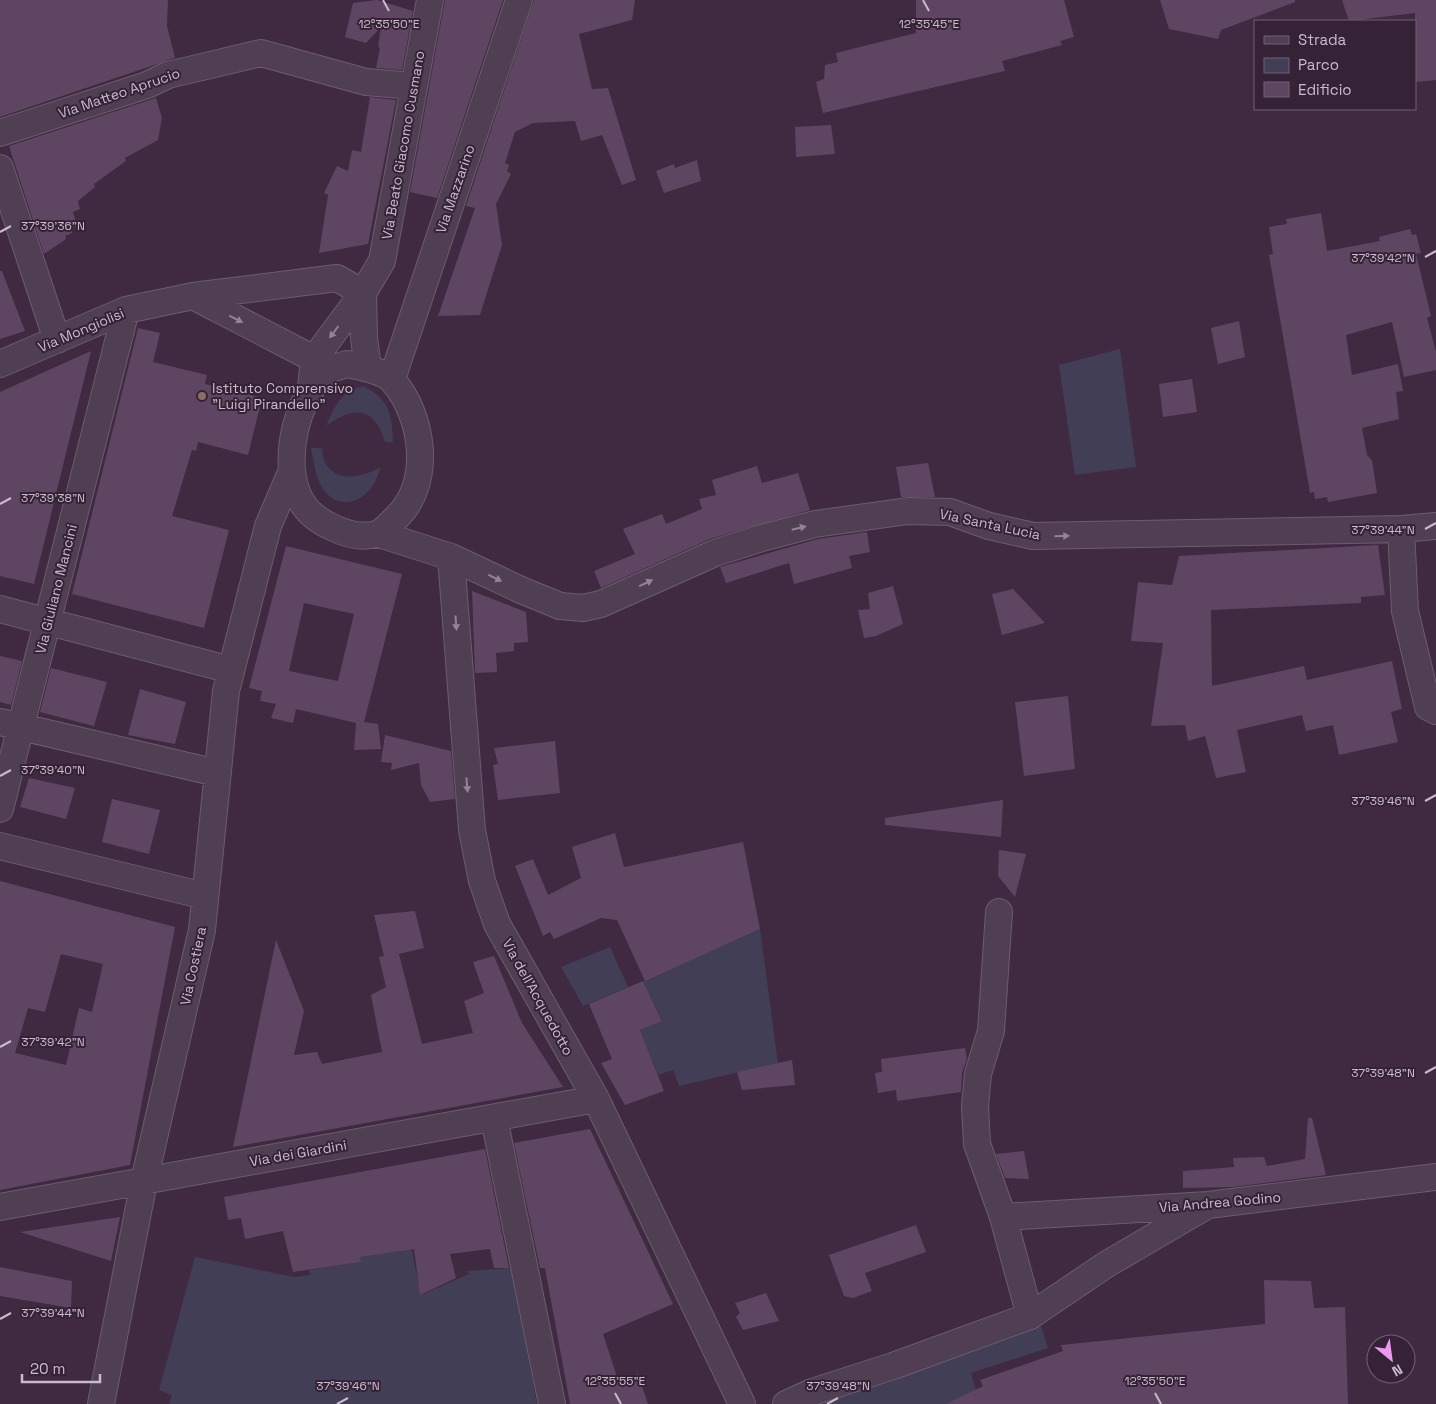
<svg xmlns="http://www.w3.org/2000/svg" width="1436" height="1404" font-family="'Space Grotesk',sans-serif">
<rect width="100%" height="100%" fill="#3f2a42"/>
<path fill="#423e55" d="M1120,349l16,118 -61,8 -16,-110z
M363,386c26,13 29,27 30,56h-8c-11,-36 -31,-36 -59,-16 9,-20 14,-34 37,-40z
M311,448h11c1,5 1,12 4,16 12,20 39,12 55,3 -3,7 -5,16 -10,21 -13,17 -35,20 -48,1 -8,-12 -9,-28 -12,-41z
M760,929l18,134 -99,23 -6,-16 -15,5 -18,-45 22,-10 -19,-39z
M610,947l18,40 -45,19 -22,-39z
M411,1246l10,49 48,-21 -2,-3 44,-3 26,136h-368l3,-9 -13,-5 36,-133 99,20 16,-2 -1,-5 52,-8 -1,-5z
M1040,1323l8,25 -77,25 9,31h-179z"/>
<path fill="#5e4662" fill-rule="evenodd" d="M0,0h168l-1,26 8,32 -175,59z
M377,0l36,11 -11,59 -26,-2 4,-20 -2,-1 3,-20 -15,16 -21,-6 8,-34z
M445,0h58l-66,198 -27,-6z
M534,0h101l-3,20 -53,14 13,55 16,-1 28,92 -14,5 -20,-50 -21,6 -6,-20 -42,2 -18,9 -10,31 4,2 -2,6 4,3 -15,30 6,41 -22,70 -42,1 37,-108 -9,-2z
M916,0h148l10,37 -14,4 2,4 -60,16 3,10 -182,42 -7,-31 8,-3 1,-14 13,-3 -2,-9 80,-20z
M1160,0h135v2l-74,28 -3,9 -49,-10z
M1342,0h94v80l-21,2v-69l-66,8z
M370,97l26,3 -28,144 -49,9 9,-58 -4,-2 13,-27 11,5 4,-21 9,2z
M156,98l6,20 -4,22 -33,18 1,3 -32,23 1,3 -17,14 2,8 -7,3 4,14 -6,3 1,4 -7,3 1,3 -22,15 -35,-108z
M831,125l4,29 -39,3 -1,-30z
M697,160l4,21 -37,12 -8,-22 18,-7 1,4z
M1321,213l6,38 53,-10 -1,-4 31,-8 2,6 4,-1 5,19 -5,1 15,62 -4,2 9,34v18l-32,7 -12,-55 -46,13 6,40 46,-11 5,27 -7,1 3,27 -37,9 5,27 5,5 5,33 -49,9 -1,-5 -12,2 -1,-7 -4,1 -41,-238 4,-1 -4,-27 18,-3 -1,-5z
M0,271h2l23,60 -25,8z
M1239,321l6,36 -27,7 -7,-36z
M138,328l22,5 -7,29 54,13 -2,9 57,14 -14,57 -50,-13 -2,9 -4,-1 -20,66 57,14 -25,98 -132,-34z
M91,351l-57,233 -34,-8v-184z
M1192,379l5,33 -34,5 -4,-33z
M928,463l7,34h-34l-5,-30z
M757,466l5,17 36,-10 12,37 -100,29 -109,49 -7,-17 41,-17 -12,-25 39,-15 4,10 36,-15 -3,-10 17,-4 -4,-15z
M867,532l3,20 -21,4 3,12 -58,16 -5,-21 -63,20 -6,-16 98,-28z
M1378,545l7,50 -24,2v6l-150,7 1,76 92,-20 3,14 85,-19 10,48 -11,3 7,30 -59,13 -6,-30 -27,6 -4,-16 -65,15 9,42 -30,6 -11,-42 -17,5 -3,-16 -34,1 12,-83 -32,-2 7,-59 34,3 7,-29z
M286,546l116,28 -38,148 14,2 3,25 -27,1 2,-27 -60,-14 -3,14 -22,-5 5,-14 -16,-3 2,-10 -13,-3zM304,603l50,11 -16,67 -49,-10z
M893,586l10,38 -27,12 -12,2 -6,-28 12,-1 -2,-16z
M1013,589l32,34 -43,12 -10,-41z
M472,591l54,21 2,30 -14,1v8l-18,2 1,19 -22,1z
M0,656l22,5 -11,44 -11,-3z
M51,668l56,14 -13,44 -54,-14z
M140,689l46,13 -11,42 -47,-9z
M1068,696l7,73 -51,7 -9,-74z
M385,735l66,16 4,48 -25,3 -9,-17 -2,-22 -28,7 1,-7 -11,-1z
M555,741l5,52 -62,7 -5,-35 5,-1 -4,-16z
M29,778l46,10 -9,31 -46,-12z
M112,799l48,11 -11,44 -47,-12z
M1003,800l-2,37 -116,-12v-7z
M615,833l9,34 119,-25 17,87 -115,52 -28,-61 -16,-2 -47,21 -4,-7 -7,4 -28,-70 18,-7 15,36 33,-17 -9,-31z
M999,850l27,4 -11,43 -17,-21z
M0,881l175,46 -45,238 -130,25zM61,954l42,10 -11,48 -13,-4 -13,57 -51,-12 13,-45 17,4z
M415,911l9,37 -25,6 23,90 51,-11 -9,-32 20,-8 -11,-31 21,-6 28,67 41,64 -330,60 43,-207 28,71 -10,44 23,-3 5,12 60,-12 -11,-57 15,-8 -7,-30 5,-1 -10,-41z
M643,981l19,40 -22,9 24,61 -39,14 -24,-42 11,-4 -23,-55z
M965,1048l2,11 -5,14 -1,19 -64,9 -1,-11 -18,3 -3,-20 7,-1 -1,-13z
M792,1060l3,25 -53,5 -5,-18z
M1308,1118h4l14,57 -93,12 -50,1v-17l51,-4 -1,-9 31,-1 3,9 38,-7z
M590,1129l83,175 -70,30 16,49 19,-9 10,30h-78l-25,-136h-5l-26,-125z
M485,1149l24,119h-15l-4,-19 -40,5 6,24 -36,17 -6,-46 -54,8 1,5 -68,10 -10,-41 -38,8 -4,-21 -13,2 -4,-23z
M1024,1151l5,28 -24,-1 -9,-24z
M120,1217l-9,44 -91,-29z
M916,1225l10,27 -61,21 7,18 -19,7 -9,-2 -15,-41z
M0,1267l72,14 -1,27 -71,-12z
M1264,1280l47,1 3,27 31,-1 3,97h-402l37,-18 -3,-6 83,-29 -2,-6 204,-21z
M766,1293l13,28 -36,9 -7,-13 4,-4 -5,-10z"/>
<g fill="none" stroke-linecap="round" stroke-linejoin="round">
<g stroke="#6d5c6f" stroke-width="28">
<path id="minor" d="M0,133l147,-48 21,-10 93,-22 105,29 48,4
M0,168l57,172
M363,293l1,45 4,30
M193,296l121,63
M0,364l126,-54 67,-14 144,-18 26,15
M347,364c13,3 36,6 46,17 31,36 40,103 2,138 -5,5 -12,13 -18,15 -16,4 -29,1 -43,-6 -14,-6 -27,-15 -34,-29 -19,-36 -4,-101 26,-127 5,-4 14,-6 21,-8z
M392,379l127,-379
M311,388l3,-29 49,-66 19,-32 48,-261
M1401,529l4,82 23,96 8,4
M379,534l72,23 70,33 39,16 23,2 18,-4 114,-51 47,-15 53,-14 93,-13 42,1 39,14 44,10 368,-7 35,-3
M451,557l21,273 10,51 15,43 99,175 146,305
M0,609l231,61
M0,722l217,51
M0,809l126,-499
M0,846l205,50
M999,912l-8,119 -13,43 -3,32 2,38 26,73 27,99
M494,1118l58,286
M0,1207l596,-108
M1003,1217l205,-12 228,-28
M101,1404l43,-223 58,-251 24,-239 42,-165 24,-56
M786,1404l26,-12 81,-26 137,-50 77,-52 101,-59"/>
</g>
<use href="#minor" stroke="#503e52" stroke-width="26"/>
</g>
<defs><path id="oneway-solid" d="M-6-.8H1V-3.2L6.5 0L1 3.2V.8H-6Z" transform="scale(1.25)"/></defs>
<g fill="#938395">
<use href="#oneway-solid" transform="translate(236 319) rotate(27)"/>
<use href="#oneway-solid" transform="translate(334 332) rotate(127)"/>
<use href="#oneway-solid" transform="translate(799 528) rotate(-14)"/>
<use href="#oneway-solid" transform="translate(1062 536) rotate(-1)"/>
<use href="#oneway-solid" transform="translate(495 578) rotate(26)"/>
<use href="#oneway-solid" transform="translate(646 583) rotate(-25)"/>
<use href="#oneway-solid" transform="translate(456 623) rotate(86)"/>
<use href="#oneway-solid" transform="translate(467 785) rotate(85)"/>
</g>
<path fill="none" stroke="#cabbcc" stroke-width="2" d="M383,0l6,11M923,0l6,11M0,232l11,-6M1425,257l11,-6M0,504l11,-6M1425,529l11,-6M0,776l11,-6M1425,801l11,-6M0,1047l11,-6M1425,1073l11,-6M0,1319l11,-6M615,1393l6,11M1155,1393l6,11M337,1404l11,-6M827,1404l11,-6"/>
<circle fill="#8d6e63" stroke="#352237" stroke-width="2" cx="202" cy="396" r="5"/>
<g text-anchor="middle" stroke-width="4" stroke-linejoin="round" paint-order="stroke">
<g font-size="14" fill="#cabbcc" stroke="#352237">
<text transform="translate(119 93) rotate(-19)" y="5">Via Matteo Aprucio</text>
<text transform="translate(403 145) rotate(-80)" y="5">Via Beato Giacomo Cusmano</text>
<text transform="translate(455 189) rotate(-71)" y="5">Via Mazzarino</text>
<text transform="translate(81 330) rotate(-23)" y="5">Via Mongiolisi</text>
<text transform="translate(990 524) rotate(12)" y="5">Via Santa Lucia</text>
<text transform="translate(56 589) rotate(-76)" y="5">Via Giuliano Mancini</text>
<text transform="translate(193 966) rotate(-78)" y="5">Via Costiera</text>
<text transform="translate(538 997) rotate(61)" y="5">Via dell'Acquedotto</text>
<text transform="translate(298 1153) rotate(-10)" y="5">Via dei Giardini</text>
<text transform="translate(1220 1202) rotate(-5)" y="5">Via Andrea Godino</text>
</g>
<g font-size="14" fill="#cabbcc" stroke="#352237" text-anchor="start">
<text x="212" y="393">Istituto Comprensivo<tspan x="212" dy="16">"Luigi Pirandello"</tspan></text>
</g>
</g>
<g font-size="12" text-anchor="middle" fill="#cabbcc" stroke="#352237" stroke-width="4" stroke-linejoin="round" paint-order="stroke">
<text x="389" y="28">12°35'50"E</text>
<text x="929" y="28">12°35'45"E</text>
<text x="53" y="230">37°39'36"N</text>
<text x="1383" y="262">37°39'42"N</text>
<text x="53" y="502">37°39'38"N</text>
<text x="1383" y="534">37°39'44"N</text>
<text x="53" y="774">37°39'40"N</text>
<text x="1383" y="805">37°39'46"N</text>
<text x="53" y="1046">37°39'42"N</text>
<text x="1383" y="1077">37°39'48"N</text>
<text x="53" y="1317">37°39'44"N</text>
<text x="615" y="1385">12°35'55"E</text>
<text x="1155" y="1385">12°35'50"E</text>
<text x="348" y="1390">37°39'46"N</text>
<text x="838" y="1390">37°39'48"N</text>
</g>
<rect x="1254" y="20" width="162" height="90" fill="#352237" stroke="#715f73"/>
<rect x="1264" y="36" width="25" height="8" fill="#503e52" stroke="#715f73"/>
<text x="1298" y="45" font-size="15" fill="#cabbcc">Strada</text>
<rect x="1264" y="58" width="25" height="15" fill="#423e55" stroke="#715f73"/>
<text x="1298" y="70" font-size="15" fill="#cabbcc">Parco</text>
<rect x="1264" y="82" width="25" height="15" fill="#5e4662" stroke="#715f73"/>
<text x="1298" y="95" font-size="15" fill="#cabbcc">Edificio</text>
<g transform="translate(1391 1359) rotate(151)"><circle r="24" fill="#352237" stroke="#715f73"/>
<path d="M0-4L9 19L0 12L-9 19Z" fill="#ea9af2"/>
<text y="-8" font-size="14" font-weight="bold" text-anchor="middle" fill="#cabbcc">N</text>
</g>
<path d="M22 1374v8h78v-8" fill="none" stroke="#cabbcc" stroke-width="2.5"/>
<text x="30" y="1374" font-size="15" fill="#cabbcc" stroke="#352237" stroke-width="4" paint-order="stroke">20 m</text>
</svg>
